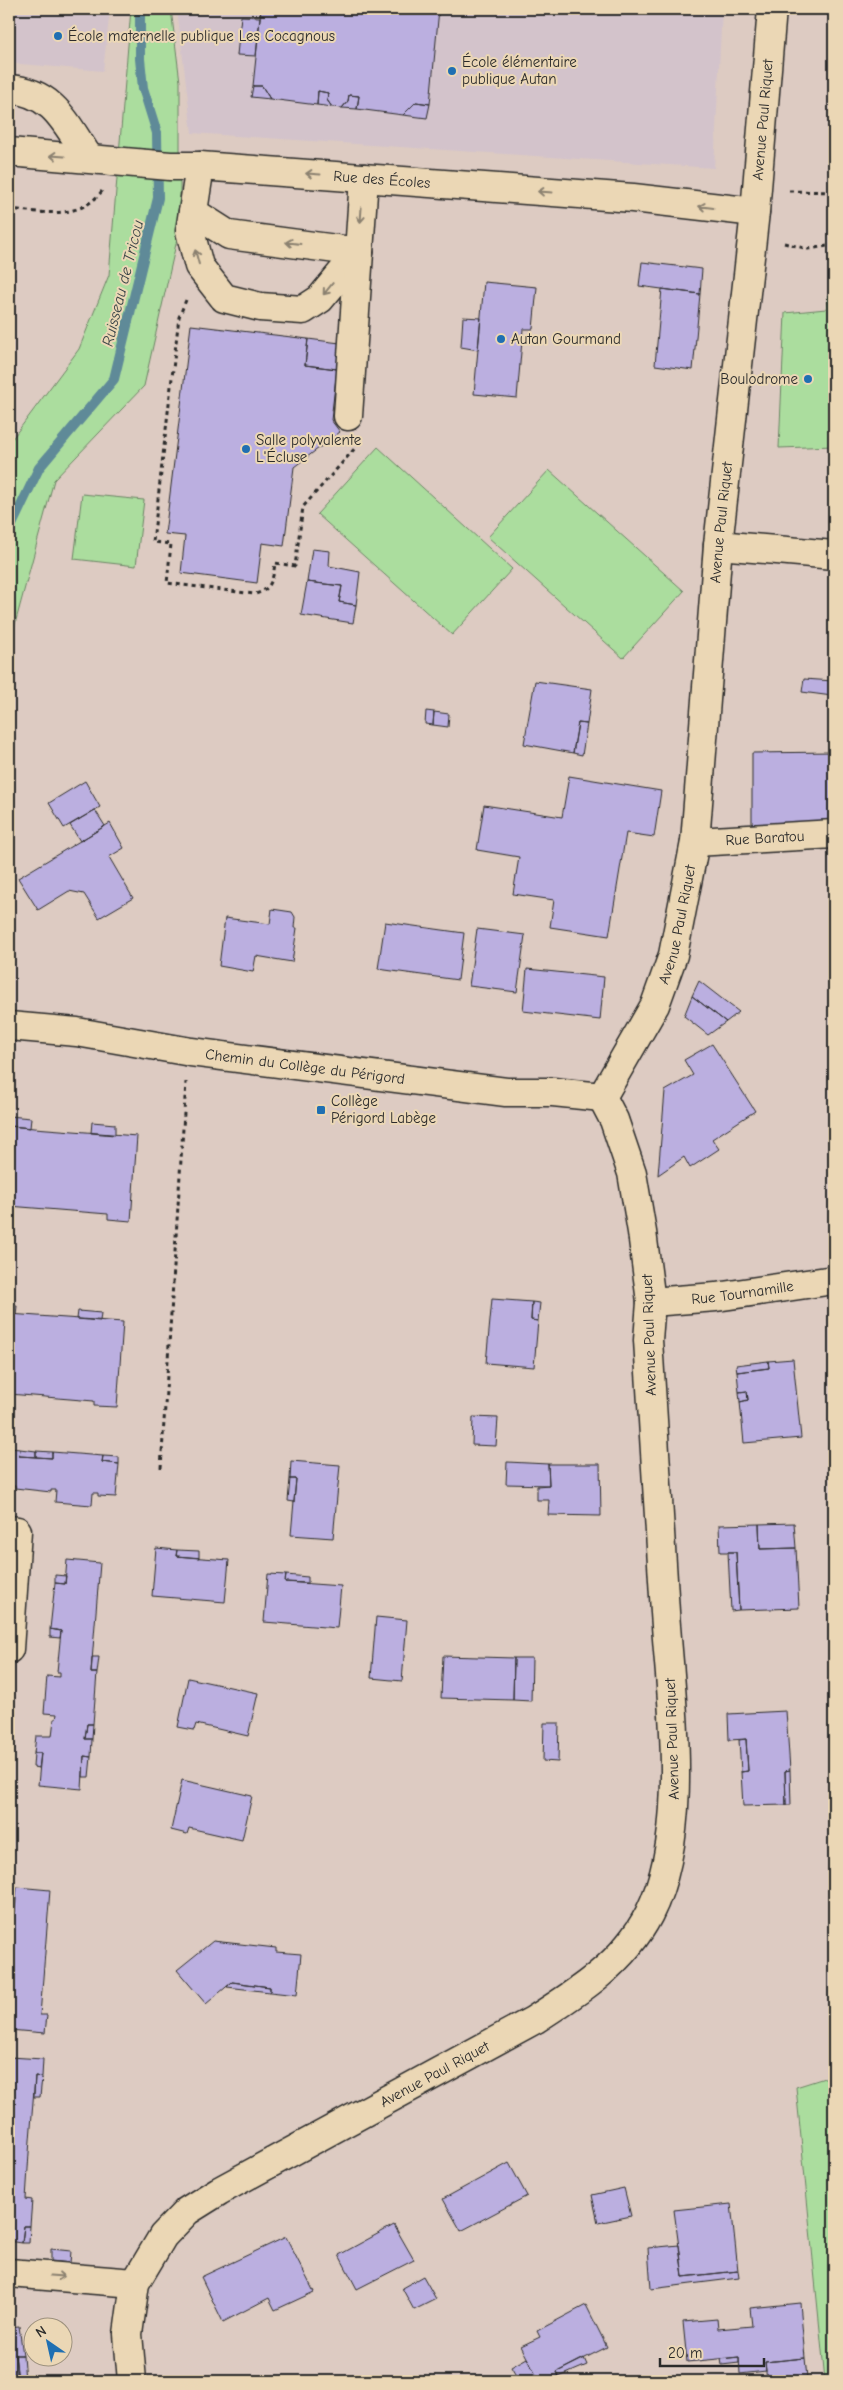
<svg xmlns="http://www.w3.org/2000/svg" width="843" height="2390" font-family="'Comic Neue',sans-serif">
<rect width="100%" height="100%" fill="#ddcbc2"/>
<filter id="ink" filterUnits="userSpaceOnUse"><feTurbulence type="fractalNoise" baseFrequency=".02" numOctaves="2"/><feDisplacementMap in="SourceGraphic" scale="10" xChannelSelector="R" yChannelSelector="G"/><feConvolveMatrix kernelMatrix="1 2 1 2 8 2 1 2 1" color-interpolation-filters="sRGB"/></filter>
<g filter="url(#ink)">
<path fill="#d3c3cb" d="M9,9h101l-7,62 -94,-8z
M177,9h545l-8,159 -522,-35z"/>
<path fill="#abdd9e" stroke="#6b8464" d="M131,9h40l9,73v144l-36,160 -90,94 -45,166v-203l70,-94 30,-74z
M834,268v178l-55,2 6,-135 41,-4z
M378,447l134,122 -60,66 -135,-121z
M549,470l135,121 -61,67 -135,-121z
M82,494l62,6 -8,66 -62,-7z
M834,2075v306h-9l-29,-294z"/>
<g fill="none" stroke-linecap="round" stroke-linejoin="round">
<path stroke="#5e8a98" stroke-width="10" d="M9,531l30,-63 75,-89 44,-181 -1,-65 -14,-45 -3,-29v-50"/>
</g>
<path fill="#bbafe0" stroke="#2b2b2b" d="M261,9h178l-9,95 -14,-2 -13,13 -46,-6 2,-13 -10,-1 -1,6 -6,7 -10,-1 -5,-7 1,-7 -10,-2 -1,14 -47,-6 -8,-13h-9z
M241,16l19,1 -4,39 -19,-1z
M253,86h9l8,13 -19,-2z
M318,91l10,2 -1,7 5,7 -15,-2z
M349,95l10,1 -2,13 -15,-1 6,-7z
M416,102l14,2 -3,14 -24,-3z
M642,262l60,7 -2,25 -61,-8z
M484,282l53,5 -4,42h-10l-6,69 -43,-4z
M662,289l38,5 -7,76 -38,-5z
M463,317l18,1 -3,32 -17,-3z
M191,325l117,14 -3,26 32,4 -6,51 9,12 -46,35 -10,79 -22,-3 -5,40 -76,-10 4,-37 -20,-2z
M308,339l32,4 -3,26 -32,-4z
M312,549l18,2 -1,15 31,6 -4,33 -17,-3 3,-16 -35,-4z
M307,582l35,4 -3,16 17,3 -3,18 -52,-8z
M804,679l29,2 -1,15 -30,-4z
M535,681l57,8 -5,35 -9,-1 -5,30 -49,-9z
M426,711l8,1 -1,13 -8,-1z
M434,712l15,2 -1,13 -15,-2z
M578,723l9,1 -5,31 -9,-2z
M834,752v70l-82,2v-71z
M569,776l92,15 -7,46 -28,-4 -17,103 -59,-9 4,-27 -41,-6 6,-37 -42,-7 7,-45 78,12z
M85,781l15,26 -36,21 -15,-25z
M95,810l10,16 -25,15 -10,-16z
M110,823l14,25 -15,9 24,41 -34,20 -15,-24 -15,-3 -31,19 -20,-32z
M272,909l20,3 3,5 -1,11h3l-5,34 -36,-6 -3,16 -34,-6 6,-48 45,6z
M385,922l79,11 -6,47 -80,-11z
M477,929l48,6 -8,57 -48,-6z
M527,969l77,8 -4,43 -77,-9z
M699,981l40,31 -13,10 -34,-26z
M692,996l34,26 -18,13 -24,-19z
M712,1044l43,67 -43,28 7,10 -29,19 -6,-11 -26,18 7,-84 28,-16 -9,-15z
M9,1116l22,2 -1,10 -21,-2z
M92,1122l23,2v11l-24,-2z
M9,1126l128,10 -6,85 -23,-2v-5l-99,-8z
M492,1299l40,3 -1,18 7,1 -4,46 -48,-4z
M532,1302l8,1 -2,18 -7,-1z
M9,1306h8l-1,8h-7z
M78,1311l23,2 -1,8 -23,-2z
M9,1314l114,8 -6,85 -23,-1v-5l-85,-7z
M793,1359l8,79 -57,5 -4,-41 8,-2 -1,-9 -8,1 -2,-20 32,-4 -1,-7z
M768,1361l1,7 -32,4 -1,-7z
M747,1391l1,9 -8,2 -1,-10z
M473,1417l25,1 -2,28 -24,-1z
M9,1448l11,1 -1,7 17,1 16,1v-6l51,4 -1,6 17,2 -3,33 -18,-1v-3h-5l-1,12 -37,-3 1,-12h-5v2l-36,-4v-2h-5l-1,13z
M20,1449l16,2v6l-17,-1z
M36,1451l16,1v6l-16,-1z
M103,1456l16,1v7l-17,-2z
M291,1461l49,4 -7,73 -42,-3 5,-56h-6z
M507,1462l41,2 1,21 -43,-1z
M548,1464h52l1,52 -53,-1 1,-15h-12v-14l12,-1z
M290,1479h6l-2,23 -6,-1z
M794,1523l2,25 -36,1 -1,-25z
M759,1524l1,25 36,-1 3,60 -60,2 -3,-58h-16l-1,-27z
M156,1548l21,2 -1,6 53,4 -4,42 -73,-6z
M177,1550l22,1v7l-23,-2z
M728,1552h8l3,58 -8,1z
M67,1560l33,3 -9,110h6l-4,51h-6l-2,15h7l-1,18 -7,-1 -2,33 -44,-4 3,-32h-7l2,-17h16l2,-17h2l1,-5 -13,-1 3,-37 13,1v-5h-3l4,-41 -11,-2 5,-46 10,1z
M268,1574l18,1 -1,7 56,4 -4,42 -73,-6z
M55,1575l11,1 -1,8 -10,-1z
M286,1575l22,2v6l-23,-1z
M376,1617l31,3 -5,61 -31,-3z
M50,1629l11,2 -1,7 -10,-1z
M443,1656l71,2 -1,42 -72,-2z
M92,1657h7l-2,16h-6z
M514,1658h18l-1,43 -18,-1z
M188,1678l70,15 -10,43 -52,-12 -2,6 -16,-3z
M786,1711l4,59 -5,1 1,34 -43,1 -2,-34 7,-1 -2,-32 -17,1 -1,-26z
M544,1723h15l-1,39 -15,-1z
M87,1724h6l-1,15h-7z
M746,1739l2,32 -7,1 -2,-32z
M34,1753h7l-2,15 -6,-1z
M84,1756l7,1 -2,20h-6z
M790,1770l1,35h-5l-1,-34z
M182,1780l70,16 -10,44 -53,-12 -2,6 -16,-4z
M17,1887l33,3 -10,125h7l-2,18 -36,-3 2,-72 -2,-1v-47l6,1z
M213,1941l63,7v4l25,2 -4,41 -27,-3v-5l-38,-5 -26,22 -29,-34z
M232,1982l38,5v5l-43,-5z
M9,2057l34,2 -1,18 -7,-1 -6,77 -3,46 6,1 -2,26h-6l-2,17 -13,-2z
M35,2076l7,1 -2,20h-6z
M509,2163l18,33 -66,35 -18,-32z
M624,2188l7,28 -33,7 -6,-28z
M731,2204l7,67 -55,6 -9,-67z
M394,2225l20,35 -57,29 -18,-34z
M24,2226h6l-1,17h-7z
M286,2237l28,55 -39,18 -6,-12 -46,24 -22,-45z
M679,2245l4,32 55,-6 1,7 -88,11 -3,-41z
M51,2249l20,2 -1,12 -19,-2z
M423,2276l13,23 -22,11 -12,-22z
M800,2303l5,55 -40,4 1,9 -26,3 -1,-17 -52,5 -4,-40 34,-3 1,10 34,-3 -2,-18z
M586,2305l21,42 -50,25 2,5 -7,4h-13l-18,-35 19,-9 -3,-6z
M19,2326l4,29h-8l3,26h-9v-54z
M15,2355h8l2,26h-7z
M739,2357v6l-17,2 -1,-6z
M527,2358l12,23h-20l-8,-14z
M584,2358l3,7 -28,12 -2,-5z
M805,2358l2,20 -40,3 -2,-19z"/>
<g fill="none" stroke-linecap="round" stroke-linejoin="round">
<g stroke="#2b2b2b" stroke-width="31">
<g id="minor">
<path d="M9,89c45,3 57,35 80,69"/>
<path id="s1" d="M9,152l161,14h30l433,32 122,14"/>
<path d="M200,166l-10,65 9,35 25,32 36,9 43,3 17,-11 39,-47"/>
<path d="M193,212l36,23 130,17"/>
<path d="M348,416l16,-238"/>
<path d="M718,545l116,10"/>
<path id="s2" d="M695,842l139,-8"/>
<path id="s3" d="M9,1026l68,6 114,20 315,40h47l49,5"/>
<path id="s4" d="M602,1097l53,-92 18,-50 22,-113 23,-297 37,-333 17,-203"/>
<path id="s5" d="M651,1302l65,-5 118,-17"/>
<path d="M9,1530l8,1 -8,118"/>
<path d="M9,2273l126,10"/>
<path id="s6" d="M132,2381l-4,-47 7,-51 28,-47 24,-25 32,-20 315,-171c44,-28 90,-57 115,-106 42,-83 22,-211 16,-302 -6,-91 -12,-182 -17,-272l3,-38 -9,-70 -10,-59 -18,-53 -12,-23"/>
</g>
</g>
<path stroke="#2b2b2b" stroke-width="3" stroke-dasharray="4 4" stroke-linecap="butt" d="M789,191l45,1
M9,209c33,3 70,12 93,-18
M784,243l24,6 26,-4
M186,300l-7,17 -26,225 18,2 -4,39 88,11c17,-4 18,-16 20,-31l20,3 8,-59 53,-60
M161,1468l25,-386"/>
<use href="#minor" stroke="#ebd7b5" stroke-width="28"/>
</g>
<defs><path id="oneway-shaft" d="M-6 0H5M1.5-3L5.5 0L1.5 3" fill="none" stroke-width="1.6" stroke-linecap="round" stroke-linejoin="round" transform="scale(1.25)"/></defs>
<g stroke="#8b8170">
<use href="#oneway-shaft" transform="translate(57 156) rotate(-176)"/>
<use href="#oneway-shaft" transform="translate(313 174) rotate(-176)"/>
<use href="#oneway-shaft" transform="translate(545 192) rotate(-176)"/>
<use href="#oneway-shaft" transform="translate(706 207) rotate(-173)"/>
<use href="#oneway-shaft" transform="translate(361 215) rotate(94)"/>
<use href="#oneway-shaft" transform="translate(293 243) rotate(-173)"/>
<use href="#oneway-shaft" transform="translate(197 257) rotate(-105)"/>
<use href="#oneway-shaft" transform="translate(328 289) rotate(129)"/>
<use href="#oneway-shaft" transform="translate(57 2276) rotate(4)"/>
</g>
</g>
<g fill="#1f6fb2" stroke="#ebd7b5" stroke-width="2">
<circle cx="58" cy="36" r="5"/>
<circle cx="452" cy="71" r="5"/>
<circle cx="501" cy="339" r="5"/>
<circle cx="808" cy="379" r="5"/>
<circle cx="246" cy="449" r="5"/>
<rect x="316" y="1105" width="10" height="10" rx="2.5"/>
</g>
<g text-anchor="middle" stroke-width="4" stroke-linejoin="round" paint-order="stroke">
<g font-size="15" fill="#2b2b2b" stroke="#ebd7b5" text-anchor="start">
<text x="68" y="41">École maternelle publique Les Cocagnous</text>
<text x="462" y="67">École élémentaire<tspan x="462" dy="17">publique Autan</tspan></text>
<text x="511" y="344">Autan Gourmand</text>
<text x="798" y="384" text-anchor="end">Boulodrome</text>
<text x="256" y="445">Salle polyvalente<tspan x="256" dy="17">L'Écluse</tspan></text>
<text x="331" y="1106">Collège<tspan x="331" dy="17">Périgord Labège</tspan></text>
</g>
<g font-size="15" fill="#2b2b2b" stroke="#ebd7b5">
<text dy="5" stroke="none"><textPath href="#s4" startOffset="1000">Avenue Paul Riquet</textPath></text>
<text dy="5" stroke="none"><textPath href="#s1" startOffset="374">Rue des Écoles</textPath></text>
<text dy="5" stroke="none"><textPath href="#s4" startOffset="595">Avenue Paul Riquet</textPath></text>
<text dy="5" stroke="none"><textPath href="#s2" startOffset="70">Rue Baratou</textPath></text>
<text dy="5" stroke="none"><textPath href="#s4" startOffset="190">Avenue Paul Riquet</textPath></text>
<text dy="5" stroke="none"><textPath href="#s3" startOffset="299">Chemin du Collège du Périgord</textPath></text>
<text dy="5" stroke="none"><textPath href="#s5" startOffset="92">Rue Tournamille</textPath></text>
<text transform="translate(649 1335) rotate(-92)" y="5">Avenue Paul Riquet</text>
<text transform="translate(672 1739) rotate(-92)" y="5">Avenue Paul Riquet</text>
<text dy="5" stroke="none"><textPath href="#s6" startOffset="471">Avenue Paul Riquet</textPath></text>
</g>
<g font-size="16" font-style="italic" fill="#384346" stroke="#ebd7b5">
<text transform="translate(122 283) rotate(-76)" y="6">Ruisseau de Tricou</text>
</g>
</g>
<rect width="843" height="2390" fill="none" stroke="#ebd7b5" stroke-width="30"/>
<rect x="15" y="15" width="813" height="2360" fill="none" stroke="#2b2b2b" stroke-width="2" filter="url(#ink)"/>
<g transform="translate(48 2342) rotate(326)"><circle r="24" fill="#ebd7b5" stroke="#9e927e"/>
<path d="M0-4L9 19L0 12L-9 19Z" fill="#1f6fb2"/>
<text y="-8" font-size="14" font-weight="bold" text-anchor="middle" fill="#2b2b2b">N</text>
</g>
<path d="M660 2358v8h104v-8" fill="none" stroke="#2b2b2b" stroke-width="2.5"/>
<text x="668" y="2358" font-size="15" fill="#2b2b2b" stroke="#ebd7b5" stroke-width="4" paint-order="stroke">20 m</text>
</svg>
